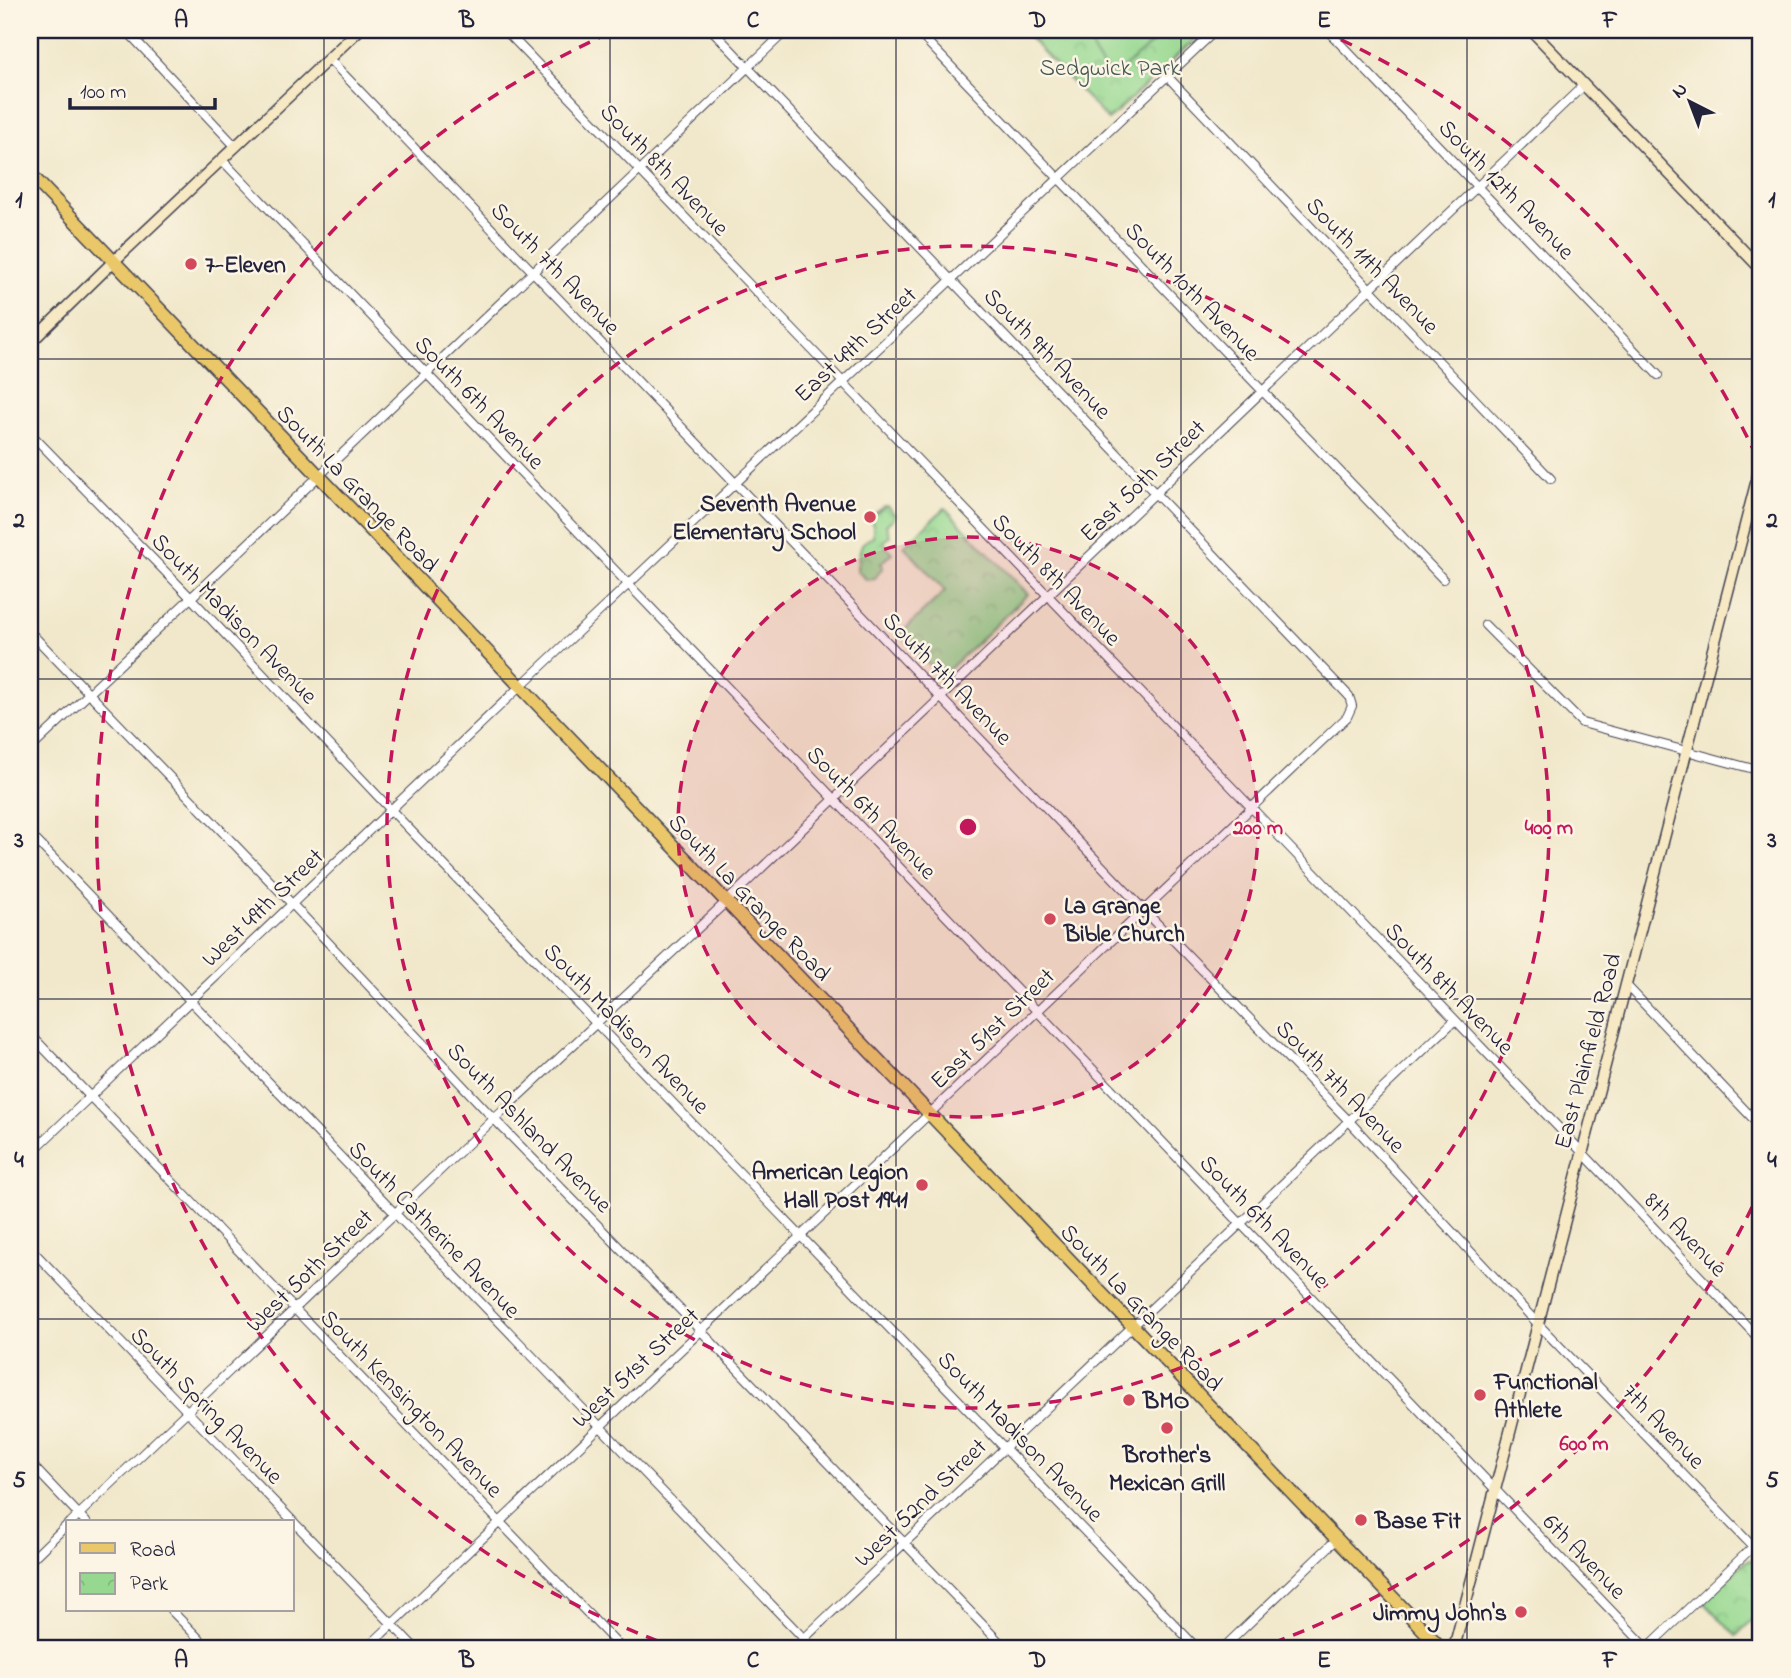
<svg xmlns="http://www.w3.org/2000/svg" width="1791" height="1678" font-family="'Indie Flower',sans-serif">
<defs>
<pattern id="park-crowns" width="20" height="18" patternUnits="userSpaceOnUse" patternTransform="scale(1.75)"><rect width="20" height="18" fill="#96d890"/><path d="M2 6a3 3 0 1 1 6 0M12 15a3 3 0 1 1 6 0" fill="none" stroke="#81b97d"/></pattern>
</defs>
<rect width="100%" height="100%" fill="#fcf5e5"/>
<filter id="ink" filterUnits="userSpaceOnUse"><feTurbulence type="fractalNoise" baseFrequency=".0143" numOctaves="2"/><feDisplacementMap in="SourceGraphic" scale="14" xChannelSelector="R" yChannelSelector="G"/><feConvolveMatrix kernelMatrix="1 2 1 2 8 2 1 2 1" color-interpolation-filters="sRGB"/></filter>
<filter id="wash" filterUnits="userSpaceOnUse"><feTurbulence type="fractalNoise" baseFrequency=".00686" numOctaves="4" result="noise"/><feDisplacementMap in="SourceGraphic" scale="28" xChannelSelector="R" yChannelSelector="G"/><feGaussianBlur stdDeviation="1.57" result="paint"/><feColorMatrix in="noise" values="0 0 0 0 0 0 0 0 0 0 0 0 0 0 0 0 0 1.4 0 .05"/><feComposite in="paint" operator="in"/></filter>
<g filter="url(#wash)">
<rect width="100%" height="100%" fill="#f1e8cb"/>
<path fill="url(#park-crowns)" stroke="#5c7d66" stroke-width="2" d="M1022,30h183l-97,90z
M884,507h4l7,8 -1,3 -8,7 4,11 -6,5v2l8,10 -11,10 2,4 -8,11 -8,2 -10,-9c0,-6 3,-25 6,-28 3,-3 7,-4 10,-7v-10l-3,-9z
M945,508l83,86 -87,83 -41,-43 45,-43 -41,-45z
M1750,1560l5,1 6,4v46l-25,25 -33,-35 40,-38z"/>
<path fill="#96d890" stroke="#5c7d66" stroke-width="2" d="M1085,30h85l-24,18 -34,30c-13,-15 -22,-29 -27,-48z"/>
</g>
<g filter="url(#ink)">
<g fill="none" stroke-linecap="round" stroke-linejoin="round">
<g stroke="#414051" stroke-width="10">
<path id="minor" d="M126,30l110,117
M505,30l1078,1123 178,188
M916,30l527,549
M1327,30l331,345
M329,59l815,851 204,210 190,204 223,231
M1167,76l384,403
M222,160l1425,1488 114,-109
M30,433l161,165 200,212 806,838
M1485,625l97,98 179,48
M30,632l262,272 202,215 207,212 304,317
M30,749l167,-157 590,-562
M30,834l783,814
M1626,985l135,142
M30,1034l591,614
M30,1154l500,-477 686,-647
M30,1248l385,400
M30,1463l56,59
M71,1522l423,-403 232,-217 858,-817
M30,1561l38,-37
M171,1610l37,38
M367,1648l980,-931 5,-11 -3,-10 -637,-666
M794,1648l660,-627
M1223,1648l114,-109"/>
</g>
<g stroke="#414051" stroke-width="13">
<path id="secondary" d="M1531,30l230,239
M30,343l83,-81 246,-232
M1454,1648l307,-1184"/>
</g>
<g stroke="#414051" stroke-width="15">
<path id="primary" d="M30,174l1411,1474"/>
</g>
<use href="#minor" stroke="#fff" stroke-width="8"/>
<use href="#secondary" stroke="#f7e9c3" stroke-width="10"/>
<use href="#primary" stroke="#eac769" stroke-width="12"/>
</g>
</g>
<path fill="none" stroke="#22223b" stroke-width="2" stroke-opacity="0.55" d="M324,30v1618M610,30v1618M896,30v1618M1181,30v1618M1467,30v1618M30,359h1731M30,679h1731M30,999h1731M30,1319h1731"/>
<circle cx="968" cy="827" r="290" fill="#c2185b" fill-opacity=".12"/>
<g fill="none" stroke="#c2185b" stroke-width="3.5" stroke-dasharray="12 9">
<circle cx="968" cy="827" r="290"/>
<circle cx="968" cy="827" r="581"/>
<path d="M1761 1188A871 871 0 0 1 1259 1648M677 1648A871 871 0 0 1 614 31M1322 31A871 871 0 0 1 1761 466"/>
</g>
<g fill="#d1495b" stroke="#fcf5e5" stroke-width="2.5">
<circle cx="191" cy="264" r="7"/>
<circle cx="870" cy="517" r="7"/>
<circle cx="1050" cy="919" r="7"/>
<circle cx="922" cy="1185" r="7"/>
<circle cx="1480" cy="1395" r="7"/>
<circle cx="1129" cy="1400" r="7"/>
<circle cx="1167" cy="1428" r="7"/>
<circle cx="1361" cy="1520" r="7"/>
<circle cx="1521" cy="1612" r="7"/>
</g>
<g text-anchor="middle" stroke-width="5" stroke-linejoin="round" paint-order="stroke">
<g font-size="24" fill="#455954" stroke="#fcf5e5">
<text x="1110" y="75">Sedgwick Park</text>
</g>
<g font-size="24" fill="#22223b" stroke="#fcf5e5">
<text transform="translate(665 169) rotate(46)" y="8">South 8th Avenue</text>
<text transform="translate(1507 189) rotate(46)" y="8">South 12th Avenue</text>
<text transform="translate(1373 265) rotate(46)" y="8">South 11th Avenue</text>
<text transform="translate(556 268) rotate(46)" y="8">South 7th Avenue</text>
<text transform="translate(1193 291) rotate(46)" y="8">South 10th Avenue</text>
<text transform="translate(855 344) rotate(-43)" y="8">East 49th Street</text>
<text transform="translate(1048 353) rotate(46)" y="8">South 9th Avenue</text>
<text transform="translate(480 402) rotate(46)" y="8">South 6th Avenue</text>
<text transform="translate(1142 480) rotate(-44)" y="8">East 50th Street</text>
<text transform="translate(358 488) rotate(46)" y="8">South La Grange Road</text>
<text transform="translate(1057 579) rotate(46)" y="8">South 8th Avenue</text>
<text transform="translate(235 618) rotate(46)" y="8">South Madison Avenue</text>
<text transform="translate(948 678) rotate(46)" y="8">South 7th Avenue</text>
<text transform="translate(872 812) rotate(46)" y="8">South 6th Avenue</text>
<text transform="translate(750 897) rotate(46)" y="8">South La Grange Road</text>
<text transform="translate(262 907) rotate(-44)" y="8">West 49th Street</text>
<text transform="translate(1450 988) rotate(46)" y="8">South 8th Avenue</text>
<text transform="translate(627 1028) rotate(46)" y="8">South Madison Avenue</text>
<text transform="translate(992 1028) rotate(-44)" y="8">East 51st Street</text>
<text transform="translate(1587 1051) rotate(-75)" y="8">East Plainfield Road</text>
<text transform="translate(1341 1086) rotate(46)" y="8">South 7th Avenue</text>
<text transform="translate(530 1127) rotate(46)" y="8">South Ashland Avenue</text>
<text transform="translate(1265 1221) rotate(46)" y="8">South 6th Avenue</text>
<text transform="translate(435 1229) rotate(46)" y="8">South Catherine Avenue</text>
<text transform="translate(1686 1234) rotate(46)" y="8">8th Avenue</text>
<text transform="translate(309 1270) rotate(-44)" y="8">West 50th Street</text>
<text transform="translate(1142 1307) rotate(46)" y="8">South La Grange Road</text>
<text transform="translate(635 1367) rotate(-43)" y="8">West 51st Street</text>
<text transform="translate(412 1403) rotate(46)" y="8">South Kensington Avenue</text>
<text transform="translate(207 1405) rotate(46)" y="8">South Spring Avenue</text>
<text transform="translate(1664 1426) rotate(46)" y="8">7th Avenue</text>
<text transform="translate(1021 1436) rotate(46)" y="8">South Madison Avenue</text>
<text transform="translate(920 1502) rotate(-44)" y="8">West 52nd Street</text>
<text transform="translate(1585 1556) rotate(46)" y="8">6th Avenue</text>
</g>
<g font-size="24" font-weight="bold" fill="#22223b" stroke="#fcf5e5" text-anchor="start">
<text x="205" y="272">7-Eleven</text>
<text x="856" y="511" text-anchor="end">Seventh Avenue<tspan x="856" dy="28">Elementary School</tspan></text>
<text x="1064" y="913">La Grange<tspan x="1064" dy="28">Bible Church</tspan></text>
<text x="908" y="1179" text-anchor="end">American Legion<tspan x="908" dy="28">Hall Post 1941</tspan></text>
<text x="1494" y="1389">Functional<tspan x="1494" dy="28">Athlete</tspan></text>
<text x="1143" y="1408">BMO</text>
<text x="1167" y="1462" text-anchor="middle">Brother's<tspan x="1167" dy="28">Mexican Grill</tspan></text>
<text x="1375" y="1528">Base Fit</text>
<text x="1507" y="1620" text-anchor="end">Jimmy John's</text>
</g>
</g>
<circle cx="968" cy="827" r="10" fill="#c2185b" stroke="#fcf5e5" stroke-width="3.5"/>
<g font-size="21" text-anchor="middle" font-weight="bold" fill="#c2185b" stroke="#fcf5e5" stroke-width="5" stroke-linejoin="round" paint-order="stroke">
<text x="1258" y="834">200 m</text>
<text x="1549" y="834">400 m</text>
<text x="1584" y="1450">600 m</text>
</g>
<rect width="1791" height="1678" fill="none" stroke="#fcf5e5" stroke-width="77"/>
<rect x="66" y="1520" width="228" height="91" fill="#fcf5e5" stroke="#a5a1a1" stroke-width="2"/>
<rect x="80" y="1543" width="35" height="10" fill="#eac769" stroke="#a5a1a1" stroke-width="2"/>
<text x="130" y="1556" font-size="21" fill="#22223b">Road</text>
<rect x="80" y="1573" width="35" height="21" fill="url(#park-crowns)" stroke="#a5a1a1" stroke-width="2"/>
<text x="130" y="1590" font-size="21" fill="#22223b">Park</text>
<g transform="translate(1690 102) rotate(318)" stroke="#fcf5e5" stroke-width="5" paint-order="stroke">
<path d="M0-5L12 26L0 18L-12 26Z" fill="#22223b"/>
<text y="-10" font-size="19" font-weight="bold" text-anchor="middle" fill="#22223b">N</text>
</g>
<path d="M70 98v10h145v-10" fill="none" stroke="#22223b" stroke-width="3.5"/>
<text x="80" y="98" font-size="21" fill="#22223b" stroke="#fcf5e5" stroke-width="5" paint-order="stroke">100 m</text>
<rect x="38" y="38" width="1714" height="1602" fill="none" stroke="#22223b" stroke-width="2.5"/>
<g font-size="23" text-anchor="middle" font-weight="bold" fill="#22223b">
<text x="181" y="27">A</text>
<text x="467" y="27">B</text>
<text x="753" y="27">C</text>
<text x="1038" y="27">D</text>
<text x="1324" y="27">E</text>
<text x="1610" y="27">F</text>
<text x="19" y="207">1</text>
<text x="1772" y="207">1</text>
<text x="19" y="527">2</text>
<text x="1772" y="527">2</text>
<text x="19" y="847">3</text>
<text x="1772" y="847">3</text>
<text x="19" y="1167">4</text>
<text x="1772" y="1167">4</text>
<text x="19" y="1487">5</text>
<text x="1772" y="1487">5</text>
<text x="181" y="1667">A</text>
<text x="467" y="1667">B</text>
<text x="753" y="1667">C</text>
<text x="1038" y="1667">D</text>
<text x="1324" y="1667">E</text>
<text x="1610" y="1667">F</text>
</g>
</svg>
